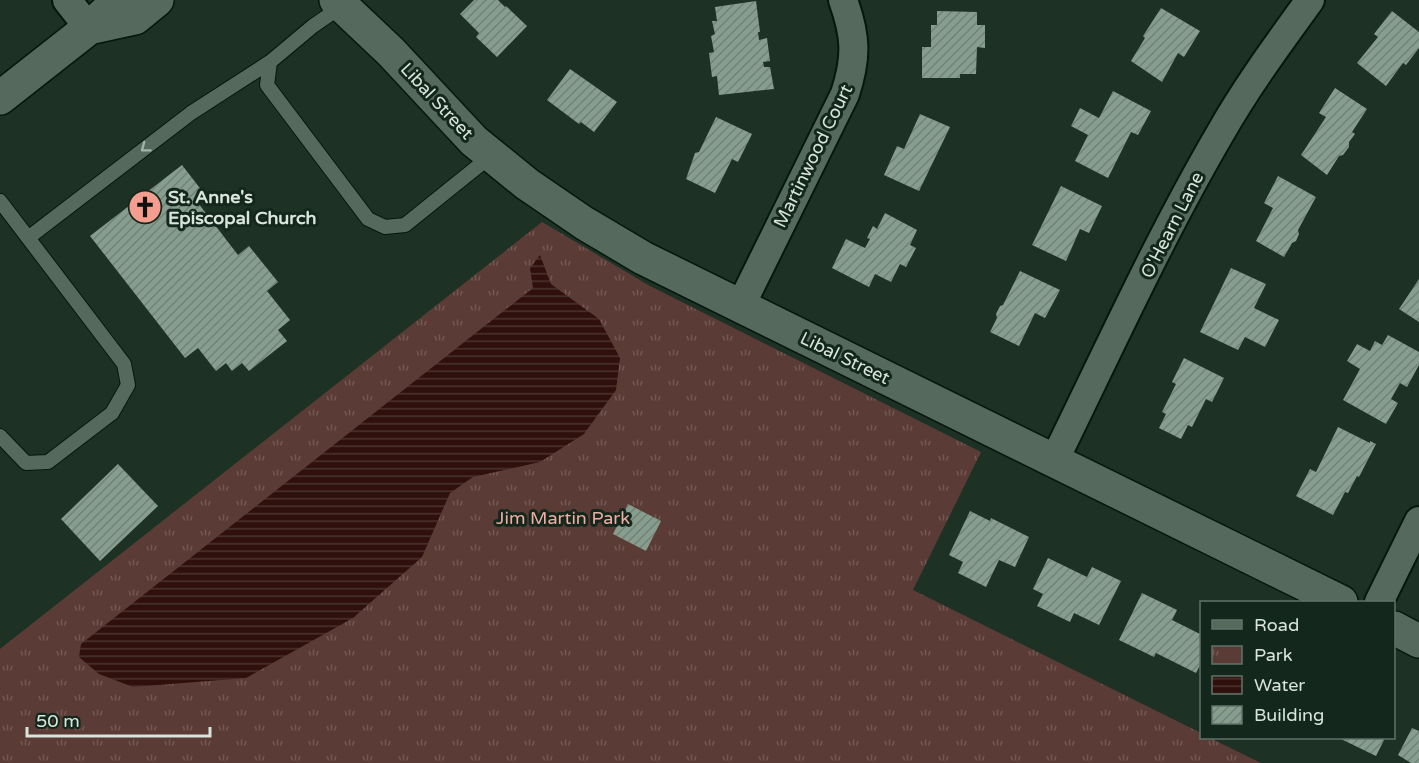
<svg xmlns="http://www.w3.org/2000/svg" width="1419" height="763" font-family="'Varela Round',sans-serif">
<defs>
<pattern id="park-tufts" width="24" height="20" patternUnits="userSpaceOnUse" patternTransform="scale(1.5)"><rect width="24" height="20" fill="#5b3b36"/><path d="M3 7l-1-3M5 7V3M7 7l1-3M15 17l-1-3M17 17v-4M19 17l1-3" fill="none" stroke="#725752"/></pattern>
<pattern id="water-rules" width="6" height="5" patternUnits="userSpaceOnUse" patternTransform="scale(1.5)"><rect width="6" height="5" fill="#2f100c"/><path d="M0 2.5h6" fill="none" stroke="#4c332f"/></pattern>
<pattern id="building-hatch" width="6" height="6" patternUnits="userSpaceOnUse" patternTransform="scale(1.5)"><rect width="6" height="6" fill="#879d8e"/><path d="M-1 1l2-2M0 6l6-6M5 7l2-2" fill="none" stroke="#728277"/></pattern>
</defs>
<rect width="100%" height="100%" fill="#1e3125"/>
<path fill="url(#park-tufts)" d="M542,222l108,64 331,166 -68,138 288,143 1,5h8l51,25h-1261v-114z"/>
<path fill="url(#water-rules)" d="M540,255l11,29 48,35 21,39 -4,32 -32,44 -44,28 -67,15 -23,16 -28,64 -69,61 -107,60 -113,9 -34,-13 -20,-17 2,-13 452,-356 -3,-20z"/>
<path fill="url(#building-hatch)" d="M474,0h24l7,7 1,-1 21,20 -30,31 -21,-20 3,-4 -19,-19z
M756,1l4,31h-2l1,8 8,-2 3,23 -7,1 1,5h6l4,22 -55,6 -2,-19 -5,1 -3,-24 5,-1 -3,-16 4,-2 -3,-13h5l-2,-14z
M1161,8l39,23 -16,26 -6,-4 -16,29 -31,-21 14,-23 -2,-2z
M937,11l40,1v13h8v23l-8,-1 -1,27h-16v4h-38v-31h9v-22h6z
M1392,11l27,21v16l-13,17 -3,-2 -17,23 -29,-23 21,-26 -4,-3z
M570,69l47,33 -23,30 -13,-10 -2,2 -32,-24z
M1335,88l32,21 -15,23 3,2 -6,8v5l-6,8 -4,1 -12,19 -26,-20 25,-38 -7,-4z
M1113,91l38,20 -13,24 -7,-3 -23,46 -33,-17 13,-26 -17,-9 9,-18 19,10z
M920,114l30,13 -31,64 -35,-16 13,-29 7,3z
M716,117l36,17 -14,28 -6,-3 -17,34 -29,-14 9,-26 4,-1z
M182,165l21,27 -8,7 43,56 11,-9 29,36 -11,9 23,29 -12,10 9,11 -38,30 -7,-8 -10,8 -6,-8 -10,8 -18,-23 -13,10 -95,-122z
M1278,176l38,21 -18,33 1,4 -3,7 -4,2 -8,14 -28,-16 17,-33 -9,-5z
M1061,186l41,20 -13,27 -9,-4 -14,32 -34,-16z
M885,213l32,17 -7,15 6,3 -10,19 -6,-3 -9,18 -16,-8 -6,13 -37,-19 14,-29 19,9 5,-9 -3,-1 6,-12 4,3z
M1231,268l35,16 -12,24 25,12 -14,27 -20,-10 -7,13 -38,-18z
M1020,271l40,19 -15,28 -10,-5 -16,33 -29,-14 7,-14 -1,-4 4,-8 3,-1z
M1419,279v43l-20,-13z
M1388,335l31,17v13l-12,22 -7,-4 -9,16 7,4 -12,21 -43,-24 17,-31 -13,-8 10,-17 13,7 5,-10 7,4z
M1184,358l40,20 -12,24 -6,-3 -14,28 -4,-2 -7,14 -22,-11 7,-14 -4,-2 14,-28 -4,-2z
M1338,427l32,16v-2l6,3 -17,33 -2,-1 -9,17 -3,-1 -12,23 -37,-19 14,-27 6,3z
M118,464l40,42 -58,55 -39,-42z
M628,504l33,17 -15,30 -33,-17z
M970,511l20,10 1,-3 38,19 -14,30 -16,-7 -13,27 -28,-14 5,-11 -14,-7z
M1048,558l39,19 5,-10 29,14 -22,44 -25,-12 -4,9 -33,-16 6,-12 -10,-5z
M1142,593l35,17 -5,10 30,15v26l-6,12 -40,-20 -2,4 -35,-17z
M1412,728l7,3v32h-8l-13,-8z
M1339,738h46l-9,18z"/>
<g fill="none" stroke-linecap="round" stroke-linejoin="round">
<g stroke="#06180e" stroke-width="16">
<path id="lane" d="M342,6l-29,20 -43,36 -3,23 101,134 17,8 20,-2 87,-70
M0,201l124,163 4,21 -16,28 -64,49 -22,1 -26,-27
M28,238l163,-125 79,-51"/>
</g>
<g stroke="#06180e" stroke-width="32">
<path id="street" d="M67,0l22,28
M740,307l105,-213c12,-37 11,-58 -2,-94
M1054,461c54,-110 105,-223 167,-329 26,-46 58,-89 89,-132
M1379,602l40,-81"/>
</g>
<g stroke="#06180e" stroke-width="36">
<path id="secondary" d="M336,0l55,52 83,89 53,43 57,39 59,35 698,344
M89,28l46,-10 22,-18
M0,98l89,-70 30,-28
M1394,628l25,13"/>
</g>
<use href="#lane" stroke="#556a5d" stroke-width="14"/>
<use href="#street" stroke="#556a5d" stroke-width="28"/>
<use href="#secondary" stroke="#556a5d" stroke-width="33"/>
</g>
<defs><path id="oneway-chevron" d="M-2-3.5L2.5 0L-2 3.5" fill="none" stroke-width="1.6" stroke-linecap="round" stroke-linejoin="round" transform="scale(1.5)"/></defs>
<use stroke="#a4b3a9" href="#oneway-chevron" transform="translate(145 148) rotate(143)"/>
<defs>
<g id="church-disc" transform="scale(1.725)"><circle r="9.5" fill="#f59d8e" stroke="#14271c"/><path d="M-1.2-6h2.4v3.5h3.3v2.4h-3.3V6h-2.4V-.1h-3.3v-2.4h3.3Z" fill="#111"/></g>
</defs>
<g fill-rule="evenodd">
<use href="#church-disc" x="145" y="207"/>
</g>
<g text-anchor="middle" stroke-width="6" stroke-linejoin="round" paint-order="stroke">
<g font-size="18" fill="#d8e4dc" stroke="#14271c">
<text transform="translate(437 101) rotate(47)" y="6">Libal Street</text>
<text transform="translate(813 156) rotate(-64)" y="6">Martinwood Court</text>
<text transform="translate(1172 225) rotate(-63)" y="6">O'Hearn Lane</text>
<text transform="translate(845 358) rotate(26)" y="6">Libal Street</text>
</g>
<g font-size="18" font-weight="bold" fill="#d8e4dc" stroke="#14271c" text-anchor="start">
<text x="168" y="203">St. Anne's<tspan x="168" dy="21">Episcopal Church</tspan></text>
</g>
<g font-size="18" fill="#f1ada1" stroke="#14271c">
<text x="563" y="524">Jim Martin Park</text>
</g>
</g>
<rect x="1200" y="601" width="195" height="138" fill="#14271c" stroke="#627369" stroke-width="1.5"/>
<rect x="1212" y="620" width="30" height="9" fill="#556a5d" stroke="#627369" stroke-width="1.5"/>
<text x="1254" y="631" font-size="18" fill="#d8e4dc">Road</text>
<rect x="1212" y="646" width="30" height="18" fill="url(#park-tufts)" stroke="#627369" stroke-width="1.5"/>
<text x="1254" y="661" font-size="18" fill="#d8e4dc">Park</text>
<rect x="1212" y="676" width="30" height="18" fill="url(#water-rules)" stroke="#627369" stroke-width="1.5"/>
<text x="1254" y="691" font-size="18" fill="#d8e4dc">Water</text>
<rect x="1212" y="706" width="30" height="18" fill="url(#building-hatch)" stroke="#627369" stroke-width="1.5"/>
<text x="1254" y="721" font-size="18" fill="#d8e4dc">Building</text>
<path d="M27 727v9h183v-9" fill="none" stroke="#d8e4dc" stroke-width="3"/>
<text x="36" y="727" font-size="18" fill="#d8e4dc" stroke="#14271c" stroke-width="4.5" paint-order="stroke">50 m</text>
</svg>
